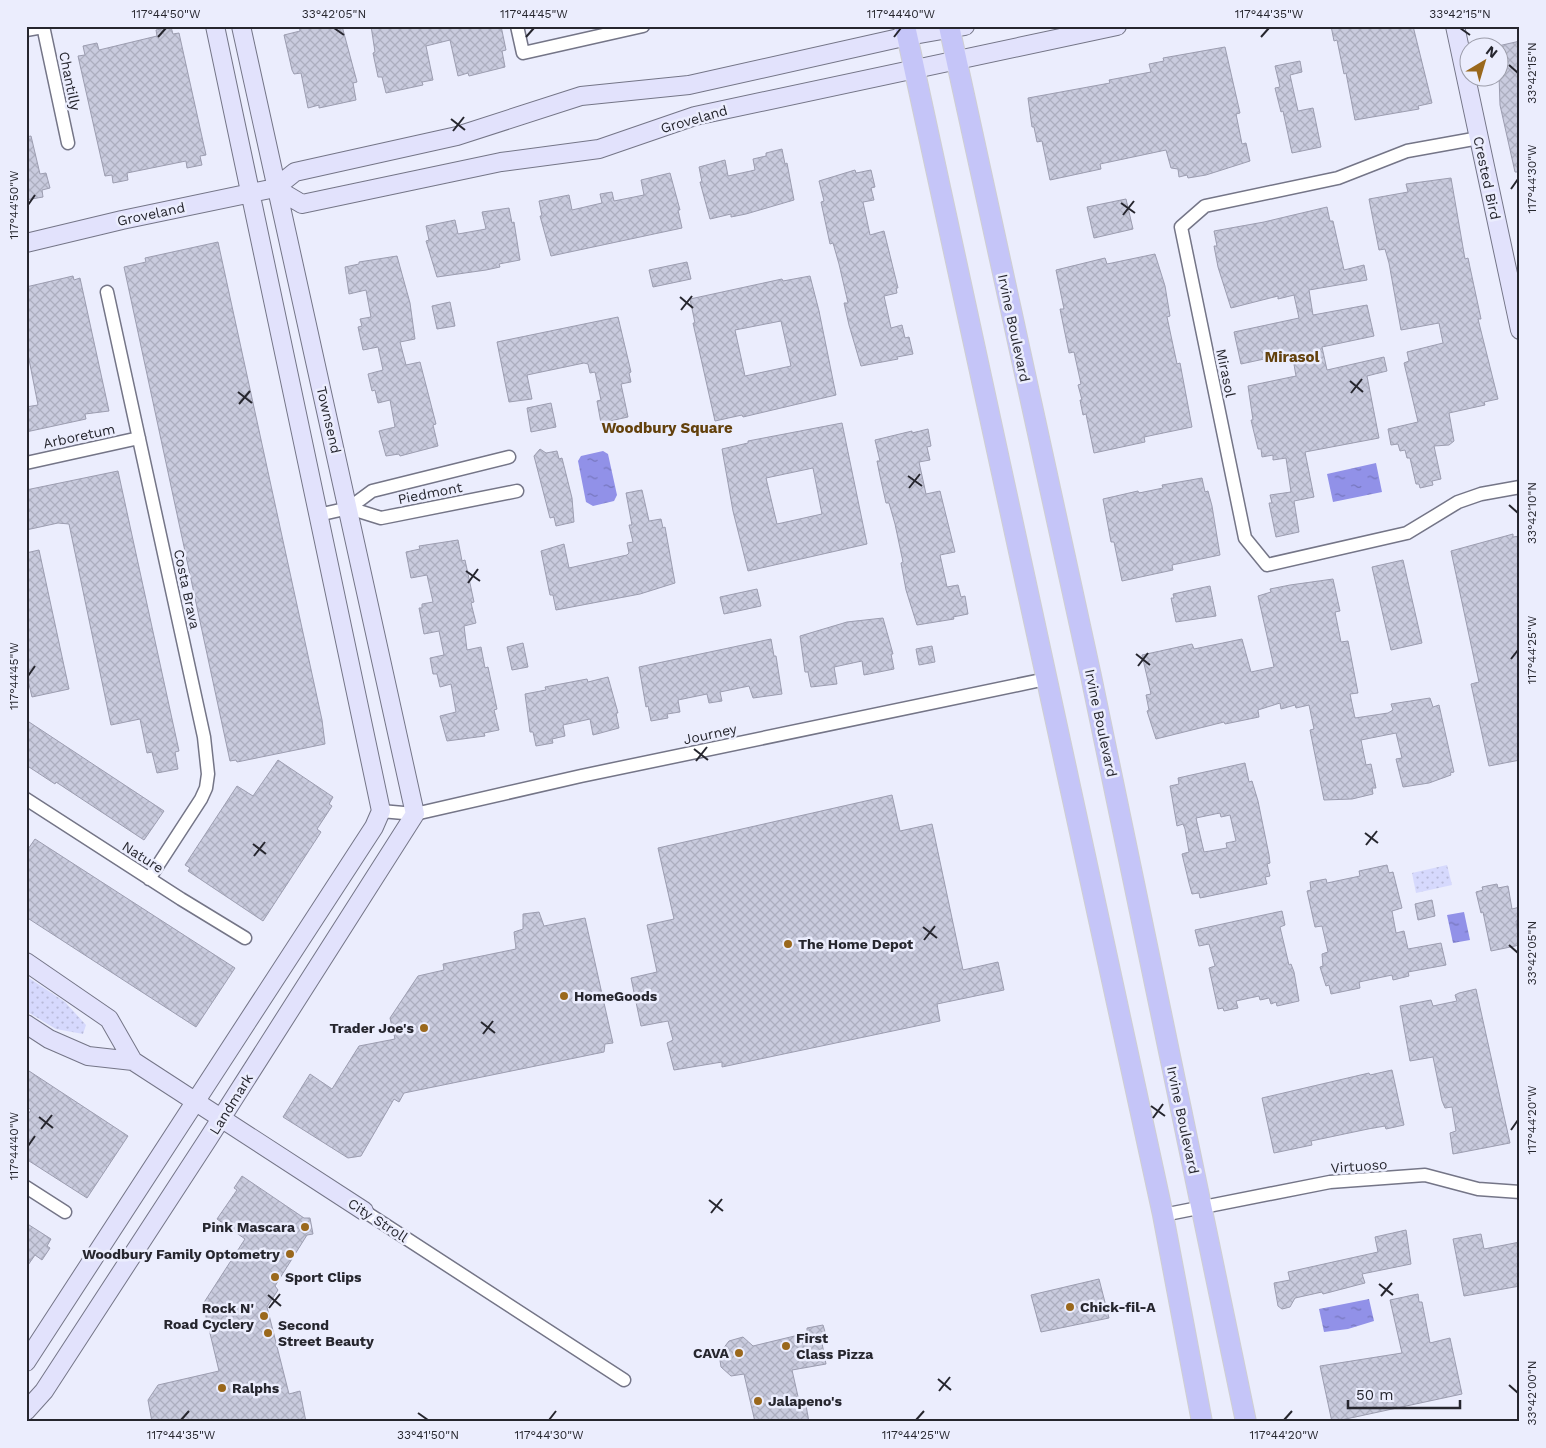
<svg xmlns="http://www.w3.org/2000/svg" width="1546" height="1448" font-family="'Work Sans',sans-serif">
<defs>
<pattern id="green-dots" width="8" height="8" patternUnits="userSpaceOnUse" patternTransform="scale(1.25)"><rect width="8" height="8" fill="#d6d9fd"/><path d="M2 2h.1M6 6h.1" fill="none" stroke="#b8bad9" stroke-width="1.8" stroke-linecap="round"/></pattern>
<pattern id="water-ripples" width="26" height="14" patternUnits="userSpaceOnUse" patternTransform="scale(1.25)"><rect width="26" height="14" fill="#9191e8"/><path d="M2 4q2-2 4 0t4 0M15 11q2-2 4 0t4 0" fill="none" stroke="#7676bc"/></pattern>
<pattern id="building-cross-hatch" width="8" height="8" patternUnits="userSpaceOnUse" patternTransform="scale(1.25)"><rect width="8" height="8" fill="#c9cbde"/><path d="M0 0l8 8M0 8l8-8" fill="none" stroke="#acaebf"/></pattern>
</defs>
<rect width="100%" height="100%" fill="#ebedfd"/>
<path fill="url(#green-dots)" d="M1447,865l5,20 -36,8 -4,-20z
M26,976l39,26 21,23 -3,9 -27,-5 -30,-18z"/>
<path fill="url(#water-ripples)" d="M603,451l5,3 9,41 -3,6 -21,5 -7,-4 -8,-41 3,-5z
M1376,463l6,29 -49,10 -6,-28z
M1464,912l6,28 -17,3 -6,-28z
M1369,1299l5,22 -26,8 -24,3 -5,-23z"/>
<path fill="url(#building-cross-hatch)" stroke="#9c9db0" fill-rule="evenodd" d="M299,26h43l15,56 -4,1 3,17 -37,8v-3l-11,3 -7,-35 -7,1 -2,-4 -8,-35 16,-4z
M371,26h130l5,24 -4,1 3,16 -36,9 -1,-3 -10,3 -8,-36 -24,6 7,34 -11,2 1,3 -37,8 -4,-16h-4l-5,-24 2,-1z
M1331,26h82l19,77 -14,3 1,3 -64,11 -9,-47 -2,1 -7,-34 -3,1z
M171,27l2,7 6,-1 27,122 -6,1 2,9 -15,3 -1,-7 -59,12 1,7 -15,3 -1,-8 -7,1 -27,-120 7,-1 -2,-9 14,-3 2,7 58,-14 -1,-6z
M1520,41v131h-5l-15,-67 -2,-59z
M1225,47l15,66 -4,1 6,30 4,-1 4,18 -44,14 -18,3 -1,-3 -8,2 -1,-8 -7,-1 -5,-18 -66,14 1,5 -51,11 -8,-39 -5,1 -3,-15h-2l-4,-29 82,-15 -1,-3 42,-8 -2,-8 15,-3 -1,-3z
M1300,61l2,11 -12,3 8,36 15,-3 8,39 -29,6 -9,-42 -2,1 -6,-24 5,-1 -5,-21z
M31,136l9,38 6,-1 4,15 -8,2 1,7 -17,3v-63z
M782,149l3,15 2,-1 7,37 -48,14 -15,3v-3l-21,5 -10,-37h2l-3,-15 26,-7 3,16 27,-6 -2,-11 13,-3v-3z
M855,170l1,3 15,-3 4,17 -4,1 3,12 -11,2 7,33 14,-4 14,57h-2l1,5 -13,3 7,32 11,-3 3,13 4,-1 4,17 -16,3 1,2 -37,7 -12,-41 -5,-22h4l-9,-39 -6,-21 -3,1 -9,-42 3,-1 -5,-20z
M670,173l10,37h-2l4,18 -131,28 -11,-40h2l-3,-15 30,-6 3,15 30,-7 -2,-9 12,-2 2,9 30,-6 -3,-15z
M1451,178l14,81 3,-1 13,61h-3l20,80 -14,3 1,3 -36,8 5,28 -5,4 -15,1 7,33 -9,2 1,4 -13,3 -1,-4h-3l-6,-26h-3l-2,-8 -5,1 -2,-7 -7,1 -3,-16 30,-7 -14,-59 5,-2 -2,-9 36,-9 -4,-20 -38,7 -12,-67 -4,-14 -6,1 -10,-51 39,-7 -2,-8z
M1126,199l7,30 -39,9 -7,-31z
M1327,207l3,14h3l11,49 20,-5 3,15 -58,10 4,25 54,-10 7,31 -52,11 5,23 57,-13 3,14 -20,5 12,62 -74,14 9,45 -20,4 5,31 -23,5 -7,-34h3l-2,-8 21,-3 -5,-34 -13,2v-5l-11,2 -1,-8h-3l-7,-29h2l-5,-34 48,-10 -4,-23 -51,11 -7,-32 65,-14 -5,-23 -16,4v-3l-47,12 -13,-41 -4,-21h3l-3,-15 50,-9z
M509,208l3,15 2,-1 6,38 -21,4 1,3 -14,3 -49,7 -11,-36 3,-1 -3,-14 29,-6 3,14 28,-5 -4,-17z
M218,242l104,478 3,24 -88,18 -1,-2 -6,1 -106,-494 22,-5 -1,-4z
M1155,254l10,32 5,30 -3,1 10,47 3,-1 12,64 -48,10 1,5 -51,11 -8,-39 -3,1 -3,-15h2l-4,-15 3,-1 -7,-32 -5,1 -9,-44h4l-8,-39 49,-12 2,6z
M397,256l13,47 5,36 -15,3 6,23 14,-3 16,62 -3,1 5,21 -38,10 -1,-2 -13,2 -7,-25 16,-4 -5,-27 -12,3 -3,-13 -3,1 -4,-17 15,-4 -5,-23 -15,3 -5,-23 4,-1 -2,-7 11,-2 -5,-27 -17,4 -4,-27 14,-3v-2z
M687,262l4,17 -38,8 -4,-17z
M73,276l1,4 6,-2 29,133 -24,3 1,5 -60,13v-25l12,-2 -12,-61v-57z
M810,276l9,35 17,84 -93,22 -1,-2 -27,6 -22,-98h2l-5,-24 92,-20 1,2zM781,321l10,45 -46,10 -10,-46z
M450,302l5,24 -18,3 -5,-23z
M618,317l13,55 -2,1 2,9 -10,2 7,33 -27,6 -4,-22 4,-1 -6,-28 -5,1 -2,-9 -4,-1 -57,12 5,24 -23,3 -12,-60z
M551,403l5,24 -25,5 -4,-24z
M842,423l25,121 -119,27 -15,-60 -11,-62 26,-6v-2zM813,468l9,46 -45,10 -11,-46z
M928,429l3,17 -4,1 3,13 -11,2 7,32 14,-3 15,61 -15,3 7,32 11,-2 3,12 4,-1 3,18 -15,3 1,2 -37,6 -11,-35 -5,-27 2,-1 -8,-38 -6,-21h-3l-6,-27 -3,-15h3l-5,-21 37,-9v2z
M540,449l6,4 11,-2 2,8 3,-1 10,40 2,24 -18,4 -2,-9 -4,1 -16,-62z
M118,471l61,280 -4,1 3,17 -21,4 -5,-21 -5,1 -7,-34 -29,6 -42,-201 -11,-1 -32,7v-17l3,-1 -3,-22z
M1202,478l3,14 3,-1 4,15 8,49 -48,10 1,5 -51,11 -8,-39h-3l-8,-43 35,-8 1,2 24,-5 -1,-3z
M642,490l7,31 12,-2 2,9 2,-1 10,56 -35,11 -84,16 -3,-15h-3l-9,-44 23,-7 5,24 58,-13 2,-2 -2,-10 6,-1 -4,-17h3l-6,-32z
M1513,534v3l7,-1v224l-31,6 -18,-82 8,-2 -28,-131z
M458,540l4,21 3,-1 9,42 -3,1 5,20 -12,3 3,24 14,-3 4,21 3,-1 9,42 -3,1 5,20 -15,3 1,3 -38,5 -7,-25 16,-4 -5,-28 -11,3 -3,-13h-4l-3,-16 14,-3 -5,-24 -15,3 -3,-16 -2,-10h3v-4l11,-2 -6,-27 -16,3 -5,-26 14,-3 -1,-3z
M39,550l30,139 -37,8 -4,-17 -2,1v-128z
M1403,560l19,83 -31,7 -19,-83z
M1333,579l7,32 -5,1 6,30 7,-1 10,52 -8,1 5,24 33,-5 5,-3 -2,-6 39,-6 3,9 6,-2 15,67 -4,1 1,2 -22,8 -26,4 -7,-28 6,-1 -6,-25 -35,7 5,25 5,-1 5,24h-4l1,6 -21,5 -28,1 -14,-70 4,-1 -5,-24 -13,3 -1,-3 -14,4 -1,-6 -22,7 1,7 -34,7 -1,-2 -68,17 -9,-28 2,-1 -3,-15 5,-1 -9,-39 50,-11 2,5 48,-10 9,33 23,-5 -16,-71 13,-4 -1,-3 20,-4z
M1210,586l6,30 -40,6 -5,-24h3l-1,-4z
M757,589l4,17 -37,8 -4,-17z
M883,618l10,36h-2l3,15 -30,6 -2,-14 -28,6 3,17 -26,3 -3,-15h-3l-5,-36 47,-14z
M771,639l3,17h2l6,38 -29,4 -4,-12 -29,6 2,9 -13,2 -2,-9 -29,6 2,12 -13,2 1,4 -17,3 -3,-15 -2,1 -7,-40z
M523,643l5,24 -16,3 -5,-23z
M932,646l3,16 -16,3 -3,-16z
M608,677l10,36h-2l3,15 -26,7 -3,-16 -27,6 2,11 -13,3 1,4 -17,3 -3,-14h-3l-5,-38 21,-4 -1,-3 42,-8 1,3z
M26,720l138,91 -20,29 -88,-58 -1,2 -29,-19z
M278,760l55,37 -4,7 3,2 -15,23 4,3 -58,89 -75,-50 2,-3 -5,-3 52,-79 16,10z
M1245,763l4,19 3,-1 6,20 11,54 1,8 -3,1 3,12 -5,1 2,7 -67,14 -1,-5 -7,1 -3,-11 -7,-29 7,-2 -4,-23 -2,-5 -6,2 -7,-40 9,-2 -1,-6zM1220,813l1,4 9,-2 6,26 -10,2 1,5 -23,4 -8,-34z
M892,795l8,36 32,-7 31,146 35,-8 6,28 -67,14 3,17 -218,46v-5l-48,8 -7,-27 6,-3 -5,-19 -27,5 -10,-48 26,-6 -10,-47 27,-6 -16,-71z
M35,839l200,129 -39,59 -170,-110v-65z
M1387,865l2,8 4,-1 9,36 -10,3 4,22 8,-2 4,18 33,-6 5,22 -38,7 1,4 -16,4 -1,-5 -33,7 1,6 -29,6 -2,-9 -3,1 -6,-19 3,-1 -1,-12 6,-2 -6,-26 -7,1 -8,-36 4,-1 -1,-8 16,-3 1,4 33,-7 -1,-5z
M1497,884l1,4 10,-2 4,23 8,-2v13l-4,1 4,24 -29,6 -8,-39 -2,1 -5,-21 7,-2 -1,-3z
M1432,900l3,16 -17,4 -3,-16z
M1282,911l3,14 -5,2 9,38 2,-1 3,8 5,29 -22,5 -1,-4 -5,2 -2,-6 -9,2 -1,-4 -23,5 2,7 -14,3 -1,-3 -5,1 -9,-41 6,-2 -6,-22 -10,2 -4,-16z
M539,912l5,14 41,-8 28,125 -8,1 -1,8 -200,41 -5,9 -5,-3 -33,57 -13,2 -65,-41 27,-43 22,15 27,-43 36,-7 -5,-21 28,-42 26,-6 -1,-6 73,-15 -2,-17 9,-3v-15z
M1476,989l34,154 -57,11 -3,-21 6,-2 -4,-24 -7,1 -3,-7 -9,-44 -23,4 -10,-55 31,-6 2,6 24,-5 -2,-6 4,-2z
M26,1069l102,67 -41,62 -61,-39v-42l5,-7 -5,-4z
M1392,1070l12,55 -18,4 -1,-3 -17,3 -57,12 1,4 -38,8 -12,-55 107,-25 1,2z
M242,1176l62,42h6l3,16 -6,1 -32,51 3,4 -11,17 22,87 11,-3 6,31h-154l-4,-22 10,-15 61,-14 -16,-67 42,-65 -28,-20 20,-29 -3,-2z
M26,1223l25,16 -4,7 3,2 -8,12 -7,-5 -9,13z
M1406,1230l5,34 -49,10 3,9 -42,11 -1,-2 -27,6 -5,9 -8,2 -4,-3 -4,-23 16,-3 -2,-8 90,-20 -3,-15z
M1481,1234l3,15 36,-7v44l-56,10 -11,-57z
M1099,1279l10,39 -68,14 -10,-37z
M1418,1294l1,8h3l8,41 20,-5 12,56 -130,28 -12,-56 82,-13 -12,-53z
M823,1325l5,17 -6,1 4,21 -34,6 7,31 6,-1 4,22h-54l-11,-48 -13,2 -10,-9 -2,-13 10,-13 14,-4 10,9 54,-13v-5z"/>
<g fill="none" stroke-linecap="round" stroke-linejoin="round">
<g stroke="#747587" stroke-width="15">
<path id="street" d="M43,26l25,117
M517,26l6,27 120,-27
M26,30l17,-3
M1479,138l-72,13 -69,27 -133,28 -24,21 64,311 22,27 140,-32 51,-31 23,-8 39,-7
M107,292l97,445 4,37 -2,14 -5,11 -52,80
M26,463l113,-25
M349,508l32,10 136,-27
M318,515l31,-7 23,-17 137,-34
M26,799l155,100 64,39
M381,811l34,3 166,-38 465,-97
M26,1187l39,25
M364,1211l260,169
M1163,1215l167,-33 95,-7 53,14 42,3"/>
</g>
<g stroke="#747587" stroke-width="20">
<path id="secondary" d="M1455,26l65,304
M275,188l27,16 199,-42 98,-13 96,-33 422,-90
M26,243l96,-23 153,-32 20,-16 162,-36 124,-40 108,-11 219,-49 57,-10
M26,962l83,57 24,42
M26,1024l23,15 39,17 45,5 231,150
M26,1362l348,-535 7,-16 -166,-785
M26,1411l18,-20 164,-252 207,-325 -174,-788"/>
</g>
<g stroke="#cfcfd1" stroke-width="22">
<path id="primary" d="M905,26l258,1189 39,207
M949,26l142,650 155,746"/>
</g>
<use href="#street" stroke="#fff" stroke-width="12"/>
<use href="#secondary" stroke="#e2e2fc" stroke-width="18"/>
<use href="#primary" stroke="#c5c5f8" stroke-width="20"/>
</g>
<path fill="none" stroke="#26262e" stroke-width="2" d="M334,28l10,7M1460,28l10,7M158,37l8,-9M526,37l8,-9M894,37l7,-9M1261,37l8,-9M1509,65l9,8M451,119l14,11M453,131l11,-14M1511,189l7,-10M1121,203l14,10M28,205l7,-10M1123,215l11,-14M680,297l13,11M681,310l11,-14M1350,381l13,11M238,392l14,11M1351,393l11,-14M239,404l11,-13M908,476l14,10M909,488l11,-14M1509,505l9,8M466,571l14,10M468,583l10,-14M1136,654l14,11M1511,659l7,-9M1138,666l10,-13M28,676l7,-10M694,749l14,11M696,761l11,-14M1365,833l13,10M253,844l13,10M1366,845l11,-14M254,856l11,-14M923,927l14,11M924,940l11,-14M1509,945l9,8M481,1022l14,11M483,1034l10,-13M1151,1106l14,10M39,1117l14,11M1153,1118l10,-14M41,1129l11,-14M1511,1130l7,-10M28,1146l7,-10M709,1200l14,11M711,1213l11,-14M1379,1284l14,11M268,1295l13,11M1381,1296l11,-13M269,1308l11,-14M938,1379l13,11M1509,1385l9,8M939,1391l11,-14M418,1413l10,7M181,1420l8,-9M549,1420l7,-9M916,1420l8,-9M1284,1420l8,-9"/>
<g fill="#9a681c" stroke="#ebedfd" stroke-width="2">
<circle cx="788" cy="944" r="5"/>
<circle cx="564" cy="996" r="5"/>
<circle cx="424" cy="1028" r="5"/>
<circle cx="305" cy="1227" r="5"/>
<circle cx="290" cy="1254" r="5"/>
<circle cx="275" cy="1277" r="5"/>
<circle cx="1070" cy="1307" r="5"/>
<circle cx="264" cy="1316" r="5"/>
<circle cx="268" cy="1333" r="5"/>
<circle cx="786" cy="1346" r="5"/>
<circle cx="739" cy="1353" r="5"/>
<circle cx="222" cy="1388" r="5"/>
<circle cx="758" cy="1401" r="5"/>
</g>
<g text-anchor="middle" stroke-width="5" stroke-linejoin="round" paint-order="stroke">
<g font-size="14" fill="#26262e" stroke="#ebedfd">
<text transform="translate(70 81) rotate(78)" y="5">Chantilly</text>
<text transform="translate(694 119) rotate(-16)" y="5">Groveland</text>
<text transform="translate(1487 178) rotate(78)" y="5">Crested Bird</text>
<text transform="translate(151 214) rotate(-12)" y="5">Groveland</text>
<text transform="translate(1014 328) rotate(78)" y="5">Irvine Boulevard</text>
<text transform="translate(1226 373) rotate(78)" y="5">Mirasol</text>
<text transform="translate(329 420) rotate(77)" y="5">Townsend</text>
<text transform="translate(79 436) rotate(-12)" y="5">Arboretum</text>
<text transform="translate(430 493) rotate(-11)" y="5">Piedmont</text>
<text transform="translate(187 589) rotate(78)" y="5">Costa Brava</text>
<text transform="translate(1101 723) rotate(78)" y="5">Irvine Boulevard</text>
<text transform="translate(710 734) rotate(-12)" y="5">Journey</text>
<text transform="translate(143 857) rotate(33)" y="5">Nature</text>
<text transform="translate(231 1104) rotate(-58)" y="5">Landmark</text>
<text transform="translate(1183 1120) rotate(78)" y="5">Irvine Boulevard</text>
<text transform="translate(1359 1166) rotate(-4)" y="5">Virtuoso</text>
<text transform="translate(378 1220) rotate(33)" y="5">City Stroll</text>
</g>
<g font-size="14" font-weight="bold" fill="#26262e" stroke="#ebedfd" text-anchor="start">
<text x="798" y="949">The Home Depot</text>
<text x="574" y="1001">HomeGoods</text>
<text x="414" y="1033" text-anchor="end">Trader Joe's</text>
<text x="295" y="1232" text-anchor="end">Pink Mascara</text>
<text x="280" y="1259" text-anchor="end">Woodbury Family Optometry</text>
<text x="285" y="1282">Sport Clips</text>
<text x="1080" y="1312">Chick-fil-A</text>
<text x="254" y="1313" text-anchor="end">Rock N'<tspan x="254" dy="16">Road Cyclery</tspan></text>
<text x="278" y="1330">Second<tspan x="278" dy="16">Street Beauty</tspan></text>
<text x="796" y="1343">First<tspan x="796" dy="16">Class Pizza</tspan></text>
<text x="729" y="1358" text-anchor="end">CAVA</text>
<text x="232" y="1393">Ralphs</text>
<text x="768" y="1406">Jalapeno's</text>
</g>
<g font-size="15" font-weight="bold" fill="#63410c" stroke="#ebedfd">
<text x="1292" y="362">Mirasol</text>
<text x="667" y="433">Woodbury Square</text>
</g>
</g>
<rect width="1546" height="1448" fill="none" stroke="#ebedfd" stroke-width="55"/>
<g transform="translate(1484 62) rotate(38)"><circle r="24" fill="#ebedfd" stroke="#9c9daa"/>
<path d="M0-4L9 19L0 12L-9 19Z" fill="#9a681c"/>
<text y="-8" font-size="14" font-weight="bold" text-anchor="middle" fill="#26262e">N</text>
</g>
<path d="M1348 1400v8h112v-8" fill="none" stroke="#26262e" stroke-width="2.5"/>
<text x="1356" y="1400" font-size="15" fill="#26262e" stroke="#ebedfd" stroke-width="4" paint-order="stroke">50 m</text>
<rect x="28" y="28" width="1490" height="1392" fill="none" stroke="#26262e" stroke-width="2"/>
<g font-size="12" text-anchor="middle" fill="#26262e">
<text x="166" y="18">117°44'50"W</text>
<text x="334" y="18">33°42'05"N</text>
<text x="534" y="18">117°44'45"W</text>
<text x="901" y="18">117°44'40"W</text>
<text x="1269" y="18">117°44'35"W</text>
<text x="1460" y="18">33°42'15"N</text>
<text transform="translate(1532 73) rotate(-90)" y="4">33°42'15"N</text>
<text transform="translate(1532 179) rotate(-90)" y="4">117°44'30"W</text>
<text transform="translate(14 205) rotate(-90)" y="4">117°44'50"W</text>
<text transform="translate(1532 513) rotate(-90)" y="4">33°42'10"N</text>
<text transform="translate(1532 650) rotate(-90)" y="4">117°44'25"W</text>
<text transform="translate(14 676) rotate(-90)" y="4">117°44'45"W</text>
<text transform="translate(1532 953) rotate(-90)" y="4">33°42'05"N</text>
<text transform="translate(1532 1120) rotate(-90)" y="4">117°44'20"W</text>
<text transform="translate(14 1146) rotate(-90)" y="4">117°44'40"W</text>
<text transform="translate(1532 1393) rotate(-90)" y="4">33°42'00"N</text>
<text x="181" y="1439">117°44'35"W</text>
<text x="428" y="1439">33°41'50"N</text>
<text x="549" y="1439">117°44'30"W</text>
<text x="916" y="1439">117°44'25"W</text>
<text x="1284" y="1439">117°44'20"W</text>
</g>
</svg>
